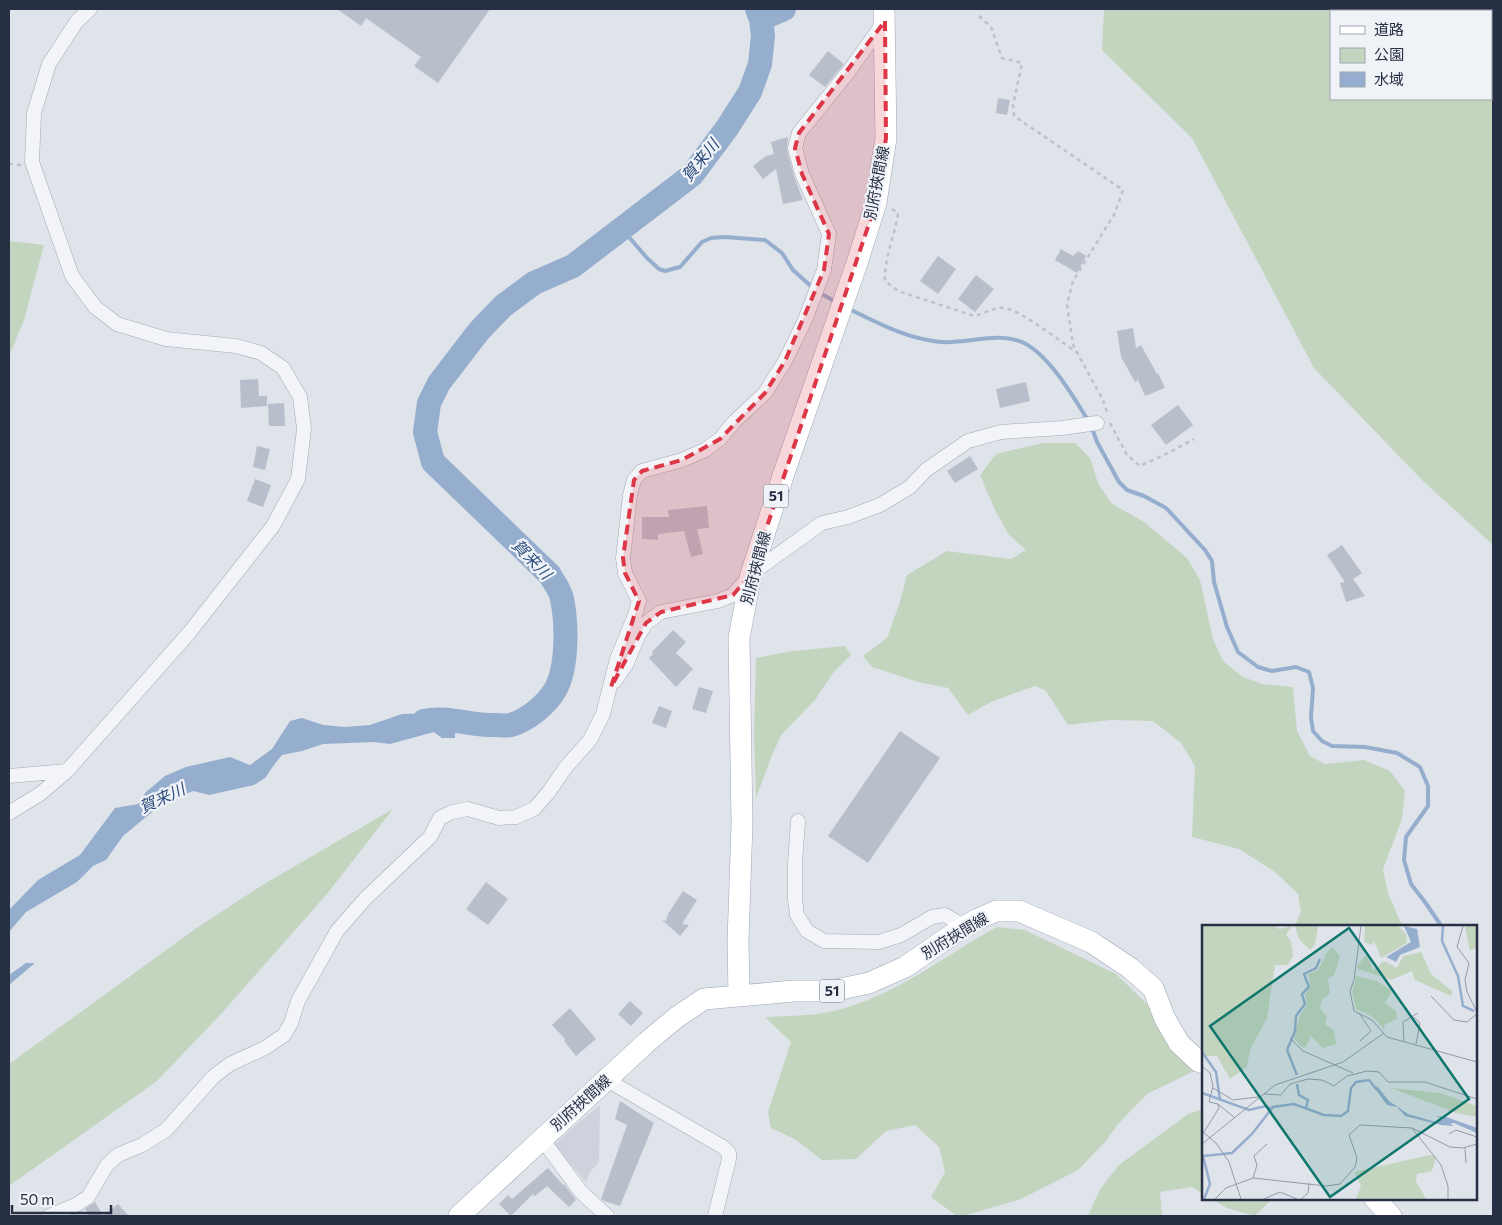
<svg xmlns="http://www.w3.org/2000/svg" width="1502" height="1225" font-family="Commissioner,'Noto Sans JP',sans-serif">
<rect width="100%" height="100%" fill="#dfe3ea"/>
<path fill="#cdd2dc" d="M600,1105l-1,57 -9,10 -4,10 -32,-37 23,-21z"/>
<path fill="#c4d5bf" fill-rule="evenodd" d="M1104,9h389v536l-70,-64 -109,-113 -122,-230 -90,-88zM1331,11h160v88h-160z
M9,241l35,4 -20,75 -15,36z
M1043,443h32l15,15 8,25 13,20 33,19 43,36 13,22 13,59 10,22 20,16 19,7 31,3 4,44 13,25 15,8 39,-4 26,11 15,20 -3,28 -19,50 5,24 12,28 4,5h-109l6,-14 -3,-18 -23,-22 -36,-23 -47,-12 3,-71 -14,-23 -28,-22 -42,-1 -43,5 -22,-34 -11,-5 -42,15 -25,14 -20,-27 -30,-6 -46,-15 -9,-11 24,-18 13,-36 7,-27 40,-24 64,8 15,-9 -17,-15 -14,-25 -15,-35 16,-21z
M845,646l6,9 -18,18 -18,27 -33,34 -10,21 -16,43 -2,-64 2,-76 37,-7z
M393,809l-66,85 -107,121 -63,66 -148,105v-122l189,-137 66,-43z
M997,927l28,3 91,44 31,30 13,21 9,21 25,25 -47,23 -29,30 -13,18 -27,28 -57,29 -58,17h-6l-26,-19 14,-25 -6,-25 -24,-22 -29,6 -30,28 -34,1 -26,-20 -25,-12 -3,-16 23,-70 -26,-25c23,-1 47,-1 69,-6 62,-15 108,-54 163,-84z
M1203,1109v85l-11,-7 -32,5 2,24h-77l4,-2 11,-25 19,-24 69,-51z
M1212,1199h60l-17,17 -28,-8z"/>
<path fill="#96aece" d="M441,713l14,2v23h-13l-8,-6 -44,12 -16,-2 -51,2 -21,7 -20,4 -8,10 -9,13 -11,7 -45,10 -16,-4 -30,12 -40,33 -17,24 -13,6 -16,16 -51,30 -17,20v-22l29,-30 42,-25 35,-47 23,-4 8,-12 19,-16 21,-9 44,-10 20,8 22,-16 18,-28 12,-3 21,7 22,2 25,-2 32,-11z
M26,963h9l-26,22v-10z"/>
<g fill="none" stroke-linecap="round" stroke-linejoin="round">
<path stroke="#96aece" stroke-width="4" d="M622,229l25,29 12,11 6,2 15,-4 22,-25 9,-4 14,-1 40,3 17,13 11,17 20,18
M818,292l18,10
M849,309c31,15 58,30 92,33 27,2 58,-11 83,1 26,13 50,55 65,79
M1092,428l5,14 22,40 8,8 17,6 22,12 39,42 7,11 2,21 13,45 11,25 20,15 14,4 24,-4 13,5 4,16 -2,30 2,13 9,10 10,5 33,1 32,6 23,14 8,19v20l-22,31 -2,23 7,24 14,18 15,22"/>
<path stroke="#96aece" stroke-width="24" d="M761,19l23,-10
M424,721c24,-5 48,5 72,4 5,0 10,1 15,0 17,-5 36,-21 44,-35 13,-22 12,-67 7,-91 -1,-8 -8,-16 -12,-24l-117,-113 -8,-30 4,-29 10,-20 40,-52 24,-25 31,-23 39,-17 119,-91 35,-47 23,-36 10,-28 3,-28 -2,-17 -4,-10"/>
</g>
<path fill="#b9becb" d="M337,9h153l-52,74 -24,-17 7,-9 -55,-39 -5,8z
M828,51l16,13 -19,23 -16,-12z
M998,98l12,2 -3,15 -11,-2z
M788,137l-1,13 7,26 9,24 -20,4 -7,-35 -13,10 -10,-13 13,-10 8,-2 -3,-12z
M1061,249l12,7 5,-5 8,5 -9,17 -22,-13z
M938,256l18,13 -18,25 -18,-13z
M976,275l18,14 -19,23 -17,-13z
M1133,328l3,20 5,-3 16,29 1,-1 7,15 -20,8 -7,-16 -3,2 -14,-25 -4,-26z
M258,379l1,17h8v10l-26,2 -1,-28z
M1026,382l4,19 -30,7 -4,-19z
M284,403l1,23h-16l-1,-22z
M1178,405l15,20 -27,20 -15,-20z
M257,446l13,3 -5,21 -12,-3z
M970,456l8,13 -23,14 -8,-12z
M255,479l16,6 -8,22 -16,-6z
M707,506l2,22 -12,1 6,25 -12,3 -7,-26 -26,3v6l-16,-1v-22h27l-1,-7z
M1342,545l20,28 -9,6 12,17 -19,6 -6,-19 5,-1 -18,-27z
M673,630l13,12 -10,11 17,16 -17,18 -27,-29 4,-4 -1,-2z
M699,687l14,4 -7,22 -14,-4z
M659,706l13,5 -6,17 -14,-5z
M900,731l40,27 -72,105 -40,-27z
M486,882l22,17 -20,26 -22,-16z
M683,891l14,9 -15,24 7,1 -9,11 -18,-16 4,1 2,-7z
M630,1001l13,12 -12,13 -13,-12z
M570,1008l26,31 -20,17 -12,-15 1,-2 -13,-14z
M620,1101l34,22 -34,83 -16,-5 -3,-2 26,-74 -12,-6z
M548,1168l15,17 1,-1 12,16 -7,7 -22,-21 -12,10 -2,-2 -22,22 -12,-12 9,-9 4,4z
M95,1202l8,14 15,-12 11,12h-39l-5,-7z"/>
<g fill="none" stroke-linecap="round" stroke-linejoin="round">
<g stroke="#a4a9b5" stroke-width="15">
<path id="minor" d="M615,681l12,-18 11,-27 8,-13 15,-11 57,-11 15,-6 18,-21 71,-51 26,-6 32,-12 30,-18 16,-17 42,-29 33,-9 61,-4 35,-5
M9,776l58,-5
M9,813l31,-19 27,-23 122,-138 84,-107 25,-47 6,-50 -4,-32 -17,-29 -22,-15 -25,-7 -70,-7 -49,-15 -22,-17 -23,-31 -40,-114 2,-49 15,-49 28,-43 13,-12
M798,821l-3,42v36l2,16 10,16 17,10 55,1 22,-7 31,-18 13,-2 10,6 7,7
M607,1080l116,67 6,6v6l-14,57
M542,1139l39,53 26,24
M49,1216l27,-11 12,-8 19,-32 11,-10 24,-10 24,-15 47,-53 17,-13 35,-16 19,-13 7,-12 7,-22 39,-70 28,-32 65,-62 10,-19 12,-6 16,-3 31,9 17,-1 18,-8 14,-16 18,-26 24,-27 13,-26 14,-55 18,-44 4,-14 -14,-28 -2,-15 7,-63 4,-15 8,-9 40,-11 23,-10 15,-11 15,-18 30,-28 20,-32 20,-41 19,-50 5,-36 -27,-60 -7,-26 4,-15 50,-62 35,-49"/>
</g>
<g stroke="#9da6b7" stroke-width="22">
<path id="primary" d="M739,996l-1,-55 4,-118 -3,-185 12,-64 33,-101 73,-210 19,-60 10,-65 -2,-129
M1375,1199l16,17
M459,1216l188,-174 30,-25 27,-18 90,-8h37l38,-8 36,-16 57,-39 16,-9 18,-8h23l72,31 39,26 23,20 12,31 14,24 19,18 5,2"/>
</g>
<path stroke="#bdc1c9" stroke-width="2.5" stroke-dasharray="4 4" stroke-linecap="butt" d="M979,16l12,11 11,31 20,5 -9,42 1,11 109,74 -8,23 -42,68 -6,23 6,41 30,55 5,15
M9,164l12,1
M892,209l6,4c-3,22 -14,45 -13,68l13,10 76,25c9,-2 17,-7 26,-8 15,-3 61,34 76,44
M1110,423l17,32 13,11 26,-12 28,-15"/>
<use href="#minor" stroke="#f2f4f8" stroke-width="14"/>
<use href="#primary" stroke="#fff" stroke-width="21"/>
</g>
<path fill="#dd3647" fill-opacity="0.2" stroke="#dd3647" stroke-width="4" stroke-dasharray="10 6" stroke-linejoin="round" d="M885,21l1,117 -10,65 -125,371 -18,21 -72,17 -15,11 -35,64 28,-86 -14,-28 -2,-15 11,-78 8,-9 40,-11 38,-21 45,-46 20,-32 39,-91 5,-36 -27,-60 -7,-26 4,-15z"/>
<g text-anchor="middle" stroke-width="4.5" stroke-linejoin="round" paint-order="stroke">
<g fill="#eff2f7" stroke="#626a79" stroke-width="1">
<rect x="763.5" y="484.5" width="25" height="23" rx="4"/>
<rect x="819.5" y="979.5" width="25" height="23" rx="4"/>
</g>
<g font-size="14" font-weight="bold" fill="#262f43">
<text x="776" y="501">51</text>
<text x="832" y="996">51</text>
</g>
<g font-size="15" fill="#262f43" stroke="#eff2f7">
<text transform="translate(877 183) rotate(-79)" y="5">別府挾間線</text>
<text transform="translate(756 568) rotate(-75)" y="5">別府挾間線</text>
<text transform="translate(955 936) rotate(-31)" y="5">別府挾間線</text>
<text transform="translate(581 1103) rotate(-42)" y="5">別府挾間線</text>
</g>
<g font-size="16" font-style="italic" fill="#2b4b7c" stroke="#eff2f7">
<text transform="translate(700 160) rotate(-51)" y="6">賀来川</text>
<text transform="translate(532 559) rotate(46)" y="6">賀来川</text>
<text transform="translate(162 798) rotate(-25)" y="6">賀来川</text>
</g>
</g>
<g transform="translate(1202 925)">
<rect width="275" height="275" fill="#dfe3ea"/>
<path d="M0,1h73l4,3 13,-3 -6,9 5,6 2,15 -5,9h-13l-8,53 -17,32 -3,17 -17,12 -13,-23h-15zM93,1h23l-3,18 -5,6 -11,-11zM163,1h33l8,8 1,9 -26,15 -7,-17 -2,4 -8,-3zM263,1h12v21l-7,4zM131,22l7,10 -6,18 -6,3 2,16 -8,6 -2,8 7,9 -2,7 9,6 2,14 -13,4 -12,-12 -5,11h-4l-8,-8 5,-22 8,-12 -2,-10 6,-8 -3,-13 10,-4 9,-18zM219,27l10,22 22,18 -2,4 -36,-16 -3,-9 -21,9 -33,-11 -1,-3 8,-10 3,1 5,13 11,-9 13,7 6,-12zM154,51l21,5 15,10 -7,12 11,8 1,8 -12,5 -1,5 -11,-12 -17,-8 -4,-17zM189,163l49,5 37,13v11l-21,-4zM228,230l6,2 -4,14 -15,3 -1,7 10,18h-70l5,-13 -7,-14z" fill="#c4d5bf"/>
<path d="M202,1l13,3 3,18 -20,8 -4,7 -10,-5 25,-15zM175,161l12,15 19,13 28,8 7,-3 -7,-3 10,1 31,11v5l-23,-10 -4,1 4,2 -13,-1 -36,-9 -8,-9 -10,-2 -11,-15z" fill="#96aece"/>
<path fill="none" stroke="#96aece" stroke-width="2.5" d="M241,1l-1,15 16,35 5,30 11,5M0,127l14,20 4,28M95,150l-10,-25 8,-19 1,-15 9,-12 -3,-10 7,-7 -5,-13 12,-6 4,-9M95,159l2,11 9,5 -2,8M0,168l47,17 17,-4 5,3M2,274l6,-15 -7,-28 29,-3 20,-19 21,-27 21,-3 30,11 17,1 7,-5 3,-23 5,-6 13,-2 8,10"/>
<path fill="none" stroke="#959ba7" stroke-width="1" d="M159,1l-7,54 -4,11 4,20 18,9 15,17 90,25M261,1l-6,21 12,16 -4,17 2,12 10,20M229,71l23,24 13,2 10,-8M157,88l12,18 -11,10M212,92l6,6 -4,21M88,113l13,13 50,22M202,117l-1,-20 15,-9M0,141l8,7 3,13 -4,16 9,2 1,4 -17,27M11,163l20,12 25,-3M62,169l17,1 9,-11 18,-5 14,1 12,6 13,-10 20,-5 12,1 9,10h37l52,17M16,179l17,14M210,203l29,37 7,21v13M1,207l13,11 13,19 12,37M247,209l7,-4 21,7M0,219l73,-59 68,-23 41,-29M263,223l1,15M51,253l4,-13 -3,-9 13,-12M13,274l11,-11 27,-10 73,8 14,-2 15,-17 2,-9 -8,-23 11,-10 52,3 38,19 13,1 14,-4M62,274l16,-7 17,7M99,274l7,-6 1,-10"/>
<path fill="#0f766e" fill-opacity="0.15" stroke="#0f766e" stroke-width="2.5" d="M147,3l120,171 -139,98 -120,-171z"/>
<rect width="275" height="275" fill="none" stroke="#262f43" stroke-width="2.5"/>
</g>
<rect width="1502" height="1225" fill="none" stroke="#262f43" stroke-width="20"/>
<rect x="1330" y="10" width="162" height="90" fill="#eff2f7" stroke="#9fa4af"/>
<rect x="1340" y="26" width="25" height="8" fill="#ffffff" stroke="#9fa4af"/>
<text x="1374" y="35" font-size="15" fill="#262f43">道路</text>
<rect x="1340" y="48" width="25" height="15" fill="#c4d5bf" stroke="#9fa4af"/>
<text x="1374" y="60" font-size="15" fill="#262f43">公園</text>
<rect x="1340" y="72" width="25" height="15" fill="#96aece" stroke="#9fa4af"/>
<text x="1374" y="85" font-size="15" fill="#262f43">水域</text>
<path d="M12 1205v8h99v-8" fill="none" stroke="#262f43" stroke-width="2.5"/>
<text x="20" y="1205" font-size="15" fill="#262f43" stroke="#eff2f7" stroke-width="4" paint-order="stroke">50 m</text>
</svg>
